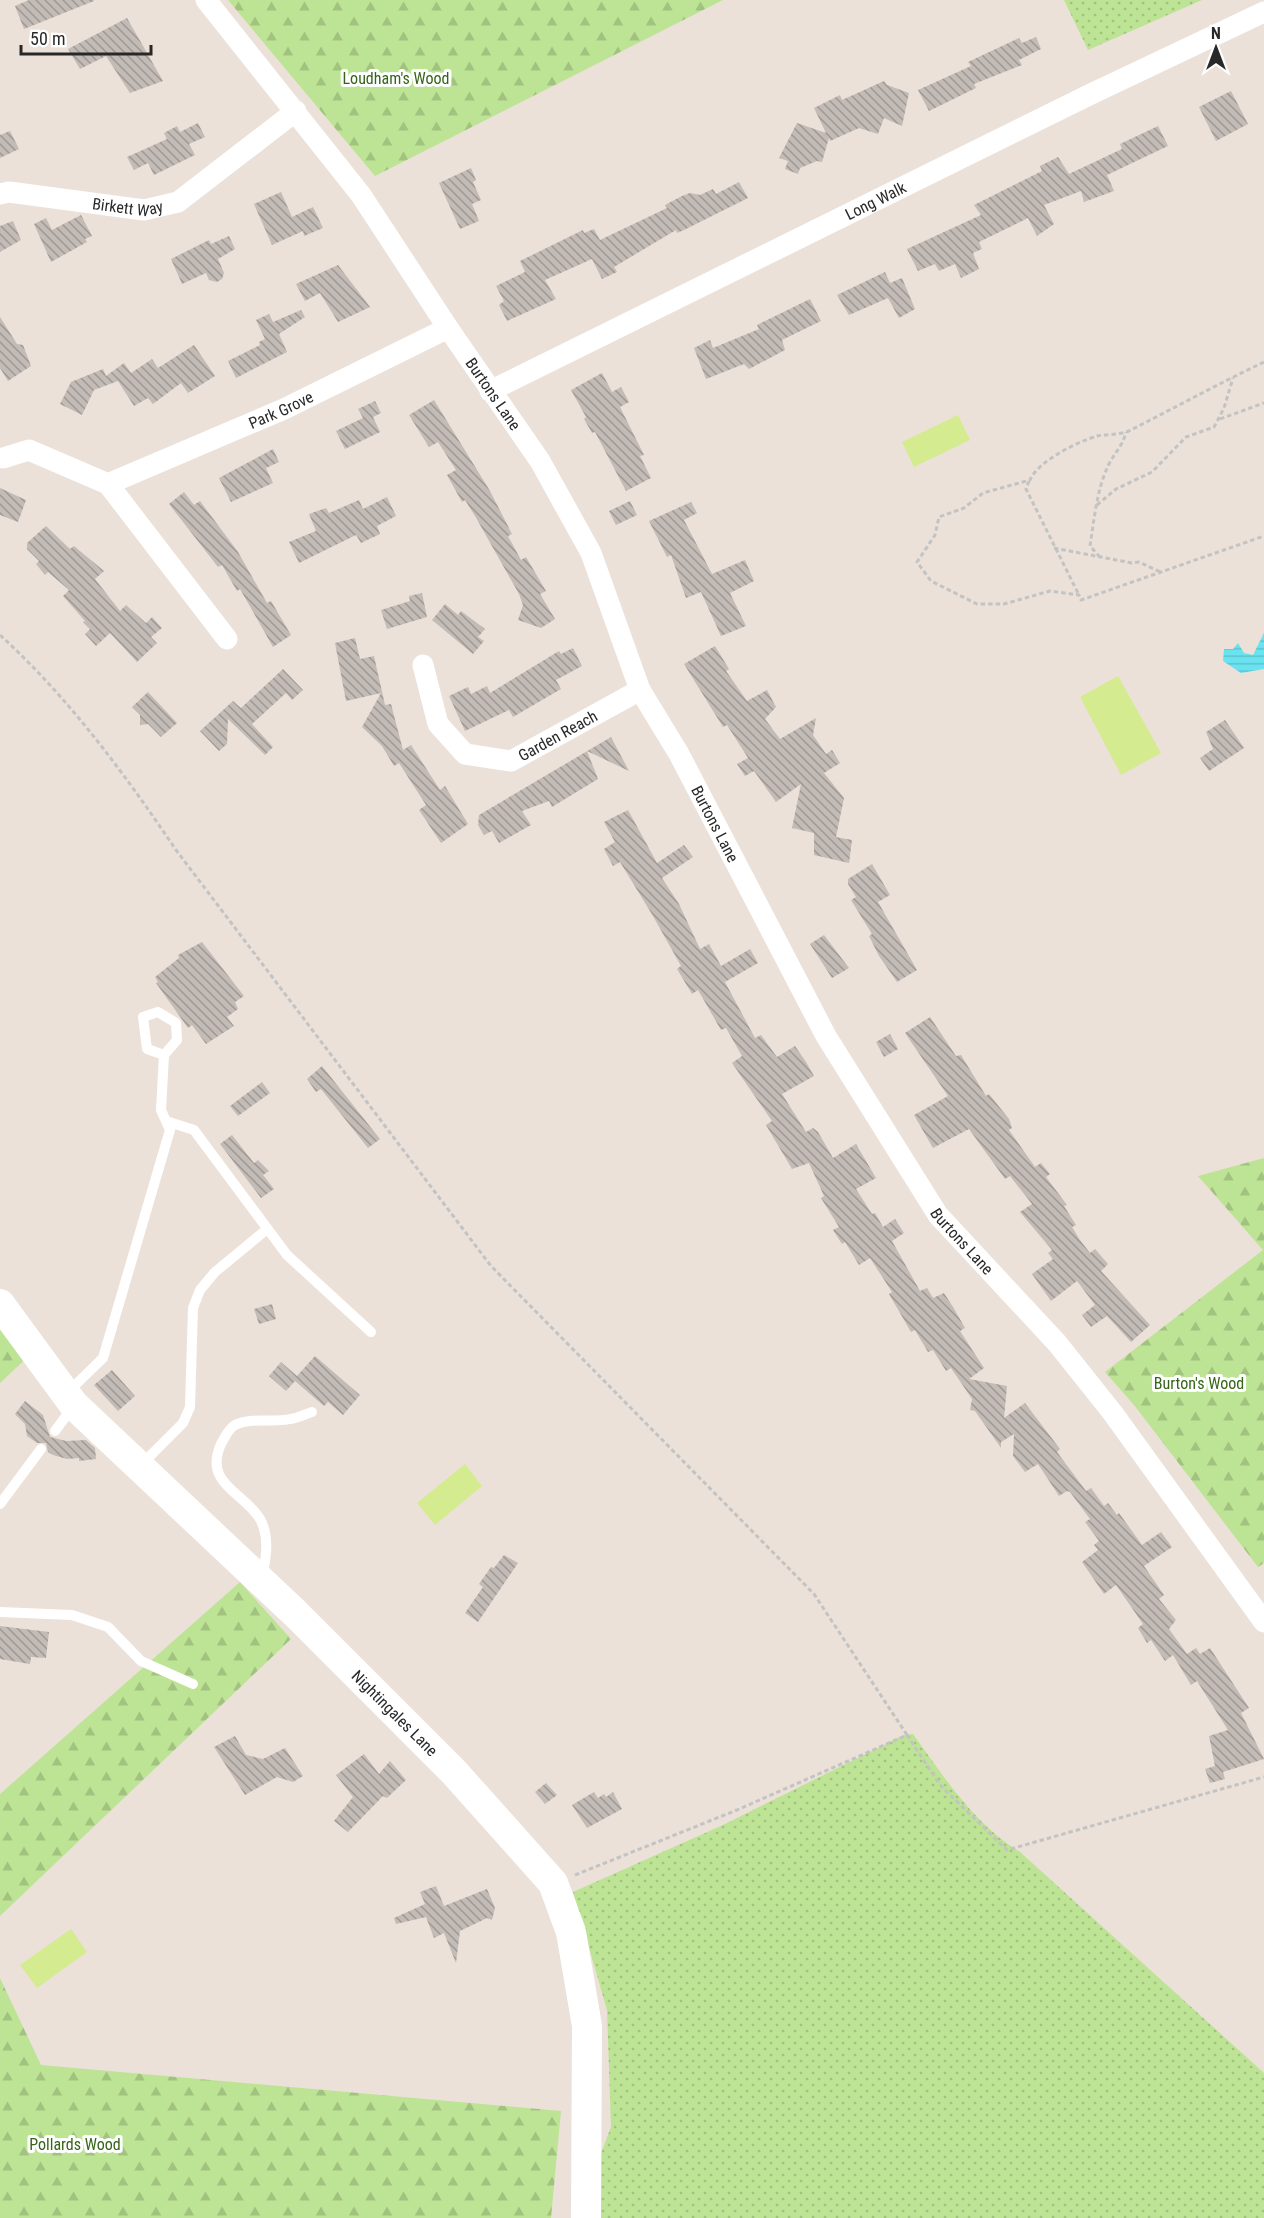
<svg xmlns="http://www.w3.org/2000/svg" width="1264" height="2218" font-family="'Roboto Condensed',sans-serif">
<defs>
<pattern id="grass-dots" width="8" height="8" patternUnits="userSpaceOnUse" patternTransform="scale(1.5)"><rect width="8" height="8" fill="#bde394"/><path d="M2 2h.1M6 6h.1" fill="none" stroke="#a2c380" stroke-width="1.8" stroke-linecap="round"/></pattern>
<pattern id="forest-firs" width="22" height="20" patternUnits="userSpaceOnUse" patternTransform="scale(1.5)"><rect width="22" height="20" fill="#bde394"/><path d="M5 1l3.5 6h-7zM16 11l3.5 6h-7z" fill="#a2c380"/></pattern>
<pattern id="water-rules" width="6" height="5" patternUnits="userSpaceOnUse" patternTransform="scale(1.5)"><rect width="6" height="5" fill="#6ae3f0"/><path d="M0 2.5h6" fill="none" stroke="#5cc3ce"/></pattern>
<pattern id="building-back-hatch" width="6" height="6" patternUnits="userSpaceOnUse" patternTransform="scale(1.5)"><rect width="6" height="6" fill="#c3bbb6"/><path d="M-1 5l2 2M0 0l6 6M5-1l2 2" fill="none" stroke="#9e9894"/></pattern>
</defs>
<rect width="100%" height="100%" fill="#ebe1d9"/>
<path fill="url(#grass-dots)" d="M1064,0h138l-114,50z
M913,1734c31,43 61,90 107,118l244,221v145h-665l1,-62 11,-29 -4,-117 -34,-118 150,-67 181,-90z"/>
<path fill="url(#forest-firs)" d="M228,0h495l-348,176z
M1264,1158v405l-6,4 -124,-162 -29,-33 158,-122 -65,-74z
M0,1315l33,37 -33,31z
M240,1582l51,57 -291,277v-122z
M0,1978l41,87 520,46 -10,107h-551z"/>
<path fill="#d4eb90" d="M958,415l12,25 -56,27 -12,-25z
M1118,676l43,77 -40,22 -41,-78z
M465,1464l17,22 -47,39 -18,-22z
M71,1929l16,23 -50,36 -17,-23z"/>
<path fill="url(#water-rules)" d="M1264,633v36l-23,4 -18,-12 1,-12h9l5,-6 6,10 9,2z"/>
<path fill="url(#building-back-hatch)" d="M29,0h65v1l-70,28 -9,-23z
M127,18l36,63 -33,12 -24,-37 -26,13 -12,-20z
M1036,37l5,12 -22,11 3,5 -48,19 2,4 -47,23 -11,-21 53,-24 -3,-4 51,-24 3,5z
M884,81l3,4 22,8 -7,33 -18,-8 -6,16 -19,-6 -29,13 -1,-3 -7,24 -5,-1 -17,7 -2,6 -13,-5 3,-8 -9,-3 18,-35 29,10 -12,-25 26,-13 2,5z
M1231,91l17,33 -32,17 -17,-34z
M198,123l7,14 -16,7 6,11 -41,20 -6,-12 -14,7 -7,-13 40,-18 -3,-6 13,-7 3,6z
M1158,126l10,20 -61,29 7,16 -30,11 -3,-11 -37,14 10,19 -17,12 -9,-18 -49,24 3,7 -9,4 6,16 -18,9 -6,-14 -16,7 -4,-7 -17,7 -11,-22 74,-34 -7,-10 68,-34 -2,-5 18,-9 11,17 53,-25 -2,-5z
M10,131l9,18 -19,9v-23z
M471,168l5,12 -3,2 8,18 -9,4 7,17 -19,8 -21,-46z
M739,182l9,16 -62,31 -9,4 -1,-3 -62,37 3,5 -15,7 -10,-20 -47,21 11,19 -49,22 -8,-16 5,-4 -8,-15 29,-14 -5,-11 63,-31 1,3 10,-4 6,11 67,-32 -2,-3 17,-9 8,-3 10,2 13,-6 3,5z
M281,192l11,25 21,-10 10,21 -19,8 -1,-5 -31,14 -18,-41z
M81,215l11,21 -7,3 2,3 -36,20 -17,-38 12,-6 6,12z
M13,221l8,19 -21,12v-26z
M229,236l6,13 -17,10 6,14 -2,6 -5,3 -8,-2 -3,-7 -24,11 -11,-25 38,-19 2,4z
M338,265l32,42 -32,15 -18,-29 -15,8 -9,-17z
M885,272l5,11 12,-5 13,31 -16,9 -11,-20 -39,17 -12,-20z
M810,299l11,22 -39,19 3,10 -36,19 -5,-5 -38,15 -12,-31 16,-8 3,8 46,-19 -2,-4z
M301,310l4,7 -26,17 8,18 -51,26 -8,-17 32,-16 -1,-3 6,-3 -9,-19 13,-6 4,8z
M0,317l17,27 6,1 8,21 -23,15 -8,-13z
M194,345l21,31 -27,17 -7,-10 -28,21 -5,-6 -14,8 -16,-25 -24,9 -12,25 -22,-11 11,-22 32,-13 3,7 18,-13 7,10 21,-14 6,9z
M602,373l10,19 9,-5 8,15 -9,5 24,48 -4,1 11,22 -25,13 -31,-59 -3,1 -8,-14 2,-2 -15,-27z
M434,400l56,91 22,43 -4,2 13,24 5,-3 20,34 -6,3 15,25 -14,9 -23,-8 5,-15 -4,-11 -44,-78 -10,-16 -3,2 -15,-27 9,-5 -18,-28 -9,5 -20,-32z
M375,401l6,12 -8,4 7,15 -35,17 -9,-18 27,-13 -5,-9z
M273,449l6,13 -13,6 7,15 -42,19 -12,-24z
M0,488l26,12 -8,22 -18,-7z
M184,492l10,13 6,-4 38,51 29,51 4,-2 20,34 -18,12 -33,-58 -3,2 -15,-26 -4,2 -49,-63z
M387,497l9,19 -19,10 3,8 -19,9 -5,-8 -57,28 -10,-21 27,-11 -7,-17 17,-6 3,5 30,-13 4,9z
M630,501l7,14 -21,10 -7,-14z
M691,502l6,11 -13,7 28,54 33,-14 9,21 -24,12 16,33 -25,10 -20,-44 -15,6 -15,-43 -4,2 -18,-36z
M46,526l24,23 4,-3 30,25 -9,8 25,32 6,-6 20,18 6,-6 10,11 -11,9 6,6 -20,19 -27,-29 -14,13 -11,-12 5,-5 -7,-7 2,-1 -22,-25 6,-6 -21,-18 -3,3 -9,-11 3,-3 -12,-12v-6z
M422,593l5,24 -40,12 -6,-19 29,-9 -1,-5z
M445,604l13,11 3,-4 24,18 -7,8 6,4 -11,13 -41,-34z
M355,638l5,21 14,-3 11,49 6,-1 12,46 8,-5 29,45 5,-4 23,38 -27,19 -22,-33 7,-5 -27,-42 -5,3 -12,-20 -20,-19 19,-34 -35,8 -11,-58z
M715,646l14,23 -3,2 21,30 20,-11 9,17 -11,12 15,20 36,-21 -3,17 13,19 6,-4 8,13 -16,10 20,25 -8,39 16,3 -3,23 -35,-8v-22l-22,-5 9,-44 -25,18 -22,-31 -9,5 -8,-12 11,-6 -21,-33 -4,2 -39,-63z
M573,648l9,18 -26,14 5,9 -48,28 -4,-7 -44,21 -16,-35 19,-9 3,7 16,-8 3,7 69,-42 2,3z
M283,669l20,21 -11,10 -6,-7 -34,31 21,23 -8,8 -37,-36 -1,25 -8,7 -19,-20 33,-30 8,7z
M148,692l29,31 -16,14 -13,-13 -8,1v-10l-8,-8z
M1225,720l19,28 -35,23 -9,-13 13,-9 -7,-17z
M611,737l18,34 -42,-20 11,28 -46,28 -3,-6 -27,10 9,14 -32,18 -7,-12 -8,4 -6,-10 1,-10z
M628,810l29,53 27,-18 9,12 -31,21 17,26 21,45 9,-5 12,22 29,-17 8,14 -33,19 30,56 6,-3 16,22 18,-11 11,16 8,14 -32,18 24,38 7,-4 5,4 15,26 23,-14 20,34 -20,11 16,25 3,-1 8,14 12,-8 9,14 -12,8 28,50 7,-3 6,10 11,-5 9,14 12,21 -5,3 24,37 -15,11 38,7 -3,32 21,-15 35,46 -3,3 29,39 5,-3 13,18 4,-3 9,12 2,-2 23,32 19,-13 11,15 -28,19 20,29 -5,4 17,21 -7,9 18,25 9,-6 4,6 10,-6 39,60 -8,5 23,46 -41,13 2,7 -15,4 -5,-14 10,-3 -6,-30 19,-6 -31,-49 -6,4 -18,-30 -8,6 -14,-21 -4,3 -9,-15 5,-4 -27,-39 -12,9 -22,-32 16,-12 -4,-5 5,-4 -14,-19 5,-3 -20,-27 -3,-1 -8,5 -21,-32 -13,8 -12,-16 1,-22 -13,8v6l-26,-37 -5,-1 2,-11 -21,-31 -5,3 -13,-21 -5,2 -13,-22 -4,2 -22,-38 3,-2 -22,-34 -11,7 -14,-23 -3,2 -9,-14 6,-3 -18,-29 3,-2 -15,-33 -17,6 -26,-44 6,-4 -40,-58 10,-7 -16,-28 -5,2 -23,-40 -6,4 -15,-25 4,-3 -28,-50 -33,-54 -7,4 -9,-17 11,-7 -11,-20z
M872,864l18,31 -12,7 39,68 -20,12 -18,-26 -10,-20 3,-2 -21,-34 5,-3 -8,-13v-5z
M824,935l25,33 -17,10 -22,-34z
M202,942l42,54 -9,6 3,7 -11,8 7,9 -28,18 -14,-19 -4,3 -32,-45 2,-1 -3,-5 24,-19 -1,-3z
M930,1017l26,39 5,-1 25,41 3,-2 20,25 3,9 -3,2 26,37 6,-4 9,11 -4,3 21,28 -3,1 12,19 -4,2 8,13 10,13 5,-4 13,15 -7,7 49,54 -19,17 -24,-26 -16,11 -9,-12 13,-10 -18,-24 -26,20 -19,-27 21,-15 -5,-6 4,-3 -32,-38 12,-8 -22,-28 -5,3 -36,-50 -36,19 -19,-33 34,-19 -43,-63z
M890,1034l8,15 -14,8 -8,-15z
M322,1066l58,73 -12,9 -47,-59 -5,3 -9,-13z
M262,1082l8,11 -32,23 -8,-10z
M232,1135l22,28 4,-3 11,11 -6,4 11,14 -13,9 -41,-54z
M272,1304l4,15 -17,5 -5,-15z
M315,1356l45,39 -17,20 -15,-13 -4,4 -29,-25 -9,10 -17,-15 12,-14 16,14z
M112,1370l23,26 -17,15 -24,-26z
M25,1401l18,14 7,22 16,4 20,-1 9,8 1,11 -17,2v-3l-12,1 -14,-4 -5,-3 -2,-9h-9l-10,-7 -2,-12 -10,-10z
M504,1555l14,8 -40,59 -13,-9 18,-26 -4,-3 12,-17 3,1z
M0,1626l49,6 -3,26 -15,-1 -1,7 -30,-5z
M235,1736l11,19 17,4 22,-11 18,28 -10,6 -16,-5 -32,18 -31,-48z
M364,1754l15,20 11,-13 16,19 -19,18 -4,-2 -35,36 -14,-11 19,-24 -17,-22z
M546,1783l11,12 -12,9 -10,-12z
M594,1792l4,6 6,-4 2,3 7,-5 9,17 -35,19 -15,-23z
M436,1886l8,20 43,-17 8,19 -3,12 -5,-2 -27,13 -4,32 -12,-30 -10,5 -8,-21 -30,7 -2,-6 31,-14 -5,-12z"/>
<g fill="none" stroke-linecap="round" stroke-linejoin="round">
<path stroke="#c3c3c3" stroke-width="3" stroke-dasharray="4.5 3" stroke-linecap="butt" d="M1264,362c-46,22 -90,46 -135,69 -10,4 -22,3 -32,5 -20,6 -59,25 -67,44l-47,13 -19,15 -25,9 -4,18 -18,27 14,19 46,23h27l46,-13 29,4 2,5 183,-64
M1220,419l44,-16
M1029,481l-3,8 53,106
M1097,505l19,-16 36,-17 34,-35 28,-10 10,-19 9,-30
M1054,548l78,15 7,-1 21,10
M1100,557l-10,-11c4,-26 7,-57 18,-80 6,-13 15,-20 18,-34
M0,635c69,63 124,138 176,215l315,416 323,328 93,141
M575,1875l162,-65 170,-75 33,50 67,65 257,-73"/>
<path stroke="#fff" stroke-width="10" d="M166,1121l28,9 93,125 84,77
M68,1392l35,-34 67,-228 -9,-20 3,-55 -17,-6 -4,-32 15,-5 18,11 1,17 -13,15
M55,1431l17,-23
M142,1464l41,-41 7,-16 3,-99 7,-18 15,-18 51,-42
M0,1504l41,-55
M262,1578c4,-19 8,-41 -2,-59 -16,-27 -57,-35 -39,-75 4,-7 7,-15 14,-19 15,-8 39,-2 55,-6 8,-1 15,-5 22,-7
M0,1612l72,3 36,12 33,34 52,23"/>
<g stroke="#fff" stroke-width="21">
<path id="s1" d="M206,0l155,195 87,133 92,133 51,92 49,137 39,64 147,282 112,179 119,128 55,69 152,210"/>
<path id="s2" d="M0,194l9,-2 135,18 34,-8 118,-91"/>
<path id="s3" d="M490,391l599,-296 175,-83"/>
<path d="M3,458l26,-8 79,34 119,155"/>
<path id="s4" d="M108,484l176,-75 164,-81"/>
<path id="s5" d="M423,665l15,59 27,30 46,7 129,-71"/>
</g>
<path stroke="#fff" stroke-width="30" id="s6" d="M0,1304l74,101 221,208 158,158 100,112 18,49 16,94 -1,192"/>
</g>
<g text-anchor="middle" stroke-width="6" stroke-linejoin="round" paint-order="stroke">
<g font-size="16" fill="#356518" stroke="#fff">
<text x="396" y="84">Loudham's Wood</text>
<text x="1199" y="1389">Burton's Wood</text>
<text x="75" y="2150">Pollards Wood</text>
</g>
<g font-size="16" fill="#282828" stroke="#fff">
<text dy="6" stroke="none"><textPath href="#s3" startOffset="430">Long Walk</textPath></text>
<text dy="6" stroke="none"><textPath href="#s2" startOffset="129">Birkett Way</textPath></text>
<text dy="6" stroke="none"><textPath href="#s1" startOffset="488">Burtons Lane</textPath></text>
<text dy="6" stroke="none"><textPath href="#s4" startOffset="188">Park Grove</textPath></text>
<text dy="6" stroke="none"><textPath href="#s5" startOffset="201">Garden Reach</textPath></text>
<text dy="6" stroke="none"><textPath href="#s1" startOffset="974">Burtons Lane</textPath></text>
<text dy="6" stroke="none"><textPath href="#s1" startOffset="1460">Burtons Lane</textPath></text>
<text dy="6" stroke="none"><textPath href="#s6" startOffset="570">Nightingales Lane</textPath></text>
</g>
</g>
<g transform="translate(1216 48)" stroke="#ffffff" stroke-width="4.5" paint-order="stroke">
<path d="M0-4.5L10 22L0 15L-10 22Z" fill="#282828"/>
<text y="-9" font-size="16" font-weight="bold" text-anchor="middle" fill="#282828">N</text>
</g>
<path d="M21 45v9h130v-9" fill="none" stroke="#282828" stroke-width="3"/>
<text x="30" y="45" font-size="18" fill="#282828" stroke="#ffffff" stroke-width="4.5" paint-order="stroke">50 m</text>
</svg>
